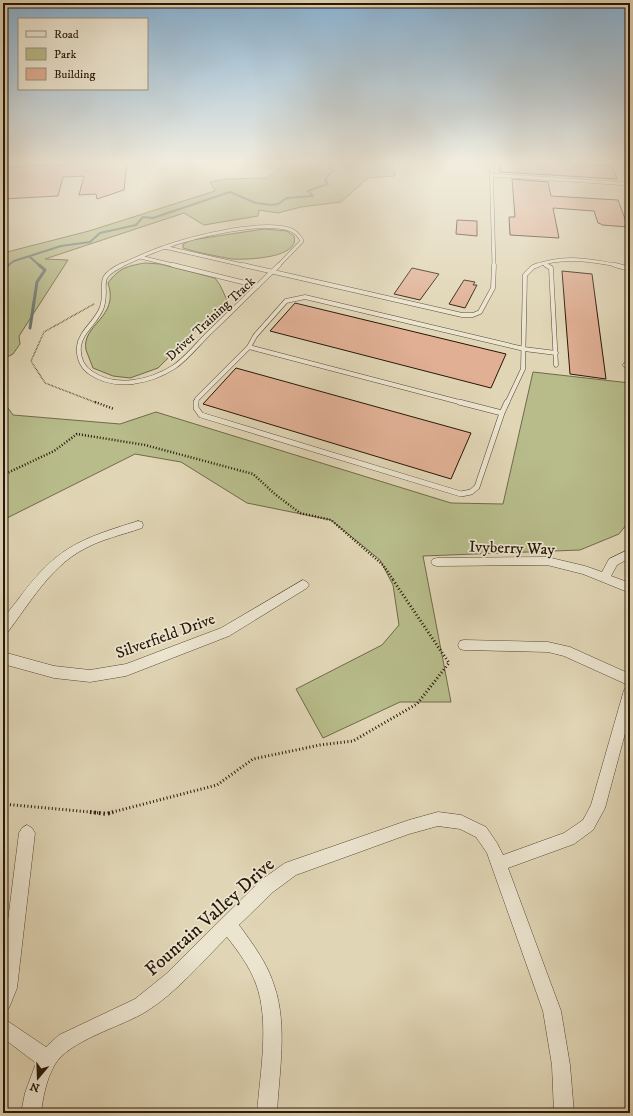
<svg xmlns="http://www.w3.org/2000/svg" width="633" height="1116" font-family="'IM FELL DW Pica',serif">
<rect width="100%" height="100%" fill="#e0d5b5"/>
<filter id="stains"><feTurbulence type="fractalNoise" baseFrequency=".005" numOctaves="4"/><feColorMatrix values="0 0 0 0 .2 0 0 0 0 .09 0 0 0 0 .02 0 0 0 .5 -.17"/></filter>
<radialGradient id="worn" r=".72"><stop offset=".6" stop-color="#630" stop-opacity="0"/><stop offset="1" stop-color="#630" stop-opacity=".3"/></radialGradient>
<path fill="#b7bc8a" stroke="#706a49" d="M308,161h84l3,15 -27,2 -27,24 -40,5 -23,6 -19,-3 -1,6 -54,9 -20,-12 -139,46 23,1 -49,76 1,8 -7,10 -10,5v-106l86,-22 126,-40 -5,-9 17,-3 39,-1 19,-14z
M264,229l23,2 7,5c7,22 -47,24 -62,23 -16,-3 -34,-6 -49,-11v-4l8,-4z
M145,263l15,1 55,14 5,7 7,15 -69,68 -28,10 -17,-2 -20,-8c-2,-6 -5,-12 -7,-18 -5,-26 34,-32 22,-67 11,-15 19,-17 37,-20z
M533,372l97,11v137l-11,14 -39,16 -157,6 28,146h-51l-77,36 -27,-49 86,-44 17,-20 -6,-40 -13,-25 -49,-40 -84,-17 -66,-41 -46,-8 -132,66v-119l10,14 107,9 36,-12 295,91 52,1z"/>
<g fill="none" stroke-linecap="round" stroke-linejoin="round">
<path stroke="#6c7673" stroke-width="2" d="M30,257l10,9
M7,266l7,-5 47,-15 29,-4 10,-9 36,-8 7,-8 10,1 77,-26 26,11 15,2 7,-1 9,-6 26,-2 -5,-5 20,-7 -3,-4 4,-6 5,-3 -5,-3 5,-3 -2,-4"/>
<path stroke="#6c7673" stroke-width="3" d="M3,269l5,-4
M30,328l7,-46 8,-12 -6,-5"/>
</g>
<path fill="#e0af94" stroke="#281708" d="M92,161h35l-3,29 -27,9 -1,-5 -17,1 5,-19 -21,1 -5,19 -55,3v-22l4,-10 85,-4z
M499,161l73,3 3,3 3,-3 34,2 5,13 -117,-7z
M512,179l36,3 3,14 67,4 10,27 -26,-2 -1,-1 -3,-1 -4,-12 -41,-3 6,30 -49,-3 -1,-18h6z
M457,220l20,1v15l-21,-2z
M412,268l27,6 -19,26 -26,-6z
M562,271l30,3 14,105 -36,-5z
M464,280l11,2 -2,3h4l-12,23 -16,-4z
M295,303l211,51 -15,34 -221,-57z
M236,368l235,65 -20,46 -248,-75z"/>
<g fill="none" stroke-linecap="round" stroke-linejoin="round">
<g stroke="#564633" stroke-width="4">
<path id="service-far2" d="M491,161l3,105
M574,161l1,3
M583,161l39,2
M621,161l9,23
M491,175l139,9
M164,247l83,19
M140,257l37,9
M543,263l5,3
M120,266c15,-7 30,-14 45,-19 28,-10 96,-27 124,-18 6,2 10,6 13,12l-24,25
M536,266c26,-11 56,-6 84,0"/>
</g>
<g stroke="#564633" stroke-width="5">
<path id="service-far1" d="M122,265c-29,14 -13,20 -20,42 -5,15 -21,24 -23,39 -1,11 3,21 12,27 25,17 59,9 83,-6 12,-8 23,-22 33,-32 24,-23 48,-47 72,-70
M173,265l85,21
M243,265l219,50h11l7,-3 13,-24 1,-23
M546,265l5,3 5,97
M615,265l15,4
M249,347l214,56
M625,365l5,1
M196,403l1,-4 52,-52 6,-11 31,-35 19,-4 219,52 32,4
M507,403l16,-34 2,-94 8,-8 5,-2"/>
</g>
<g stroke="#564633" stroke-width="6">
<path id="service" d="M196,402v6l5,7 260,79 10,-2 6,-5 25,-74
M459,402l43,11 5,-11"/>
</g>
<g stroke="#564633" stroke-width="1">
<path id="minor" d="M138,521l4,1 1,3 -1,3c-20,7 -40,11 -58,21 -34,18 -54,54 -77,84l-4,1c0,-20 6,-22 17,-37 37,-50 60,-58 118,-76z
M630,549v9l-13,7 -6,11 19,7v10l-47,-19 -36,-9 -110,1 -4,-1 -2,-3 2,-3 4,-1 110,-1 38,9 17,6 7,-13z
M303,580l4,2 2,3 -2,3 -78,48 -103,40 -36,6 -36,-4 -51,-14v-12l51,14 36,4 36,-6 95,-36z
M464,640l84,2 22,5 60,27v41l-25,93 -12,22 -19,14 -66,24 53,143 9,54 4,48h-20l-2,-48 -9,-54 -56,-158 -11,-16 -16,-8 -22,-3 -29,8 -113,41 -23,17 -34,33c14,19 28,38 35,60 14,40 5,87 3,128h-20c3,-39 13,-92 -1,-129 -6,-17 -18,-33 -29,-47 -25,25 -50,55 -80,74 -25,16 -79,29 -93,55 -8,15 -11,31 -13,47h-20l4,-20 11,-30 -33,-25v-20l43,29 13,-12 76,-36 31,-25 95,-94 24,-17 124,-43 29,-8 23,3 25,12 11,16 6,12 61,-22 19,-13 8,-15 33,-115 4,-5 -64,-29 -16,-4 -84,-2 -4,-1 -2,-4 2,-4z
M27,825l5,3 3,5 -18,155 -8,20 -6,3v-51l16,-127 3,-5z"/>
</g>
<path stroke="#281708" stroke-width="1.5" stroke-dasharray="0.5 1" stroke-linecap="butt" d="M94,304l-50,28 -13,29 14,22 52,20"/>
<path stroke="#281708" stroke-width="2.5" stroke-dasharray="1 2" stroke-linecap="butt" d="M95,402l19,7
M3,475l51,-24 23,-17 68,11 108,29 23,21 24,18 31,7 52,45 11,16"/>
<path stroke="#281708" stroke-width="3" stroke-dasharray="1 2.5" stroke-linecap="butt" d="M3,804l98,9
M109,813l108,-28 36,-26 67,-14 33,-4 64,-37 32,-41 -56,-83"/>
<path stroke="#281708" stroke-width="4" stroke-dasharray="1.5 3" stroke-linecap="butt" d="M90,812l17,2 6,-2"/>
<use href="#service-far2" stroke="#ebe4cf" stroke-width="3"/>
<use href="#service-far1" stroke="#ebe4cf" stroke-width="4"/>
<use href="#service" stroke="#ebe4cf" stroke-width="5"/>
<use href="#minor" fill="#ebe4cf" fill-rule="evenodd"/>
</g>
<linearGradient id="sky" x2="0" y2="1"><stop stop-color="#89b4d6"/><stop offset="0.51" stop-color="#f1ecde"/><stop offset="1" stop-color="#f1ecde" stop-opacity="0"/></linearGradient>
<rect width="633" height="317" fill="url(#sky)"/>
<g text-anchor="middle" stroke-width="3.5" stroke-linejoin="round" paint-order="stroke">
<g font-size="13" fill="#281708" stroke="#ebe4cf">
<text transform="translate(210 318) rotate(-43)" y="5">Driver Training Track</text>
</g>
<g font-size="16" fill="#281708" stroke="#ebe4cf">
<text transform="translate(512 547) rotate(2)" y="6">Ivyberry Way</text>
<text transform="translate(165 635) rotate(-20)" y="6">Silverfield Drive</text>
</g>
<g font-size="19" fill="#281708" stroke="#ebe4cf">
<text transform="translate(209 916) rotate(-42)" y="7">Fountain Valley Drive</text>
</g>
</g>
<rect width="633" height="1116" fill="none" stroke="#e0d5b5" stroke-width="16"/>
<rect x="4" y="4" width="625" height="1108" fill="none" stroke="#281708" stroke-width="2"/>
<rect x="8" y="8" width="617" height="1100" fill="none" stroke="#281708"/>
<rect x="18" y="18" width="130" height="72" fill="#ebe4cf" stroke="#9d927f"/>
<rect x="26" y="31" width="20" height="6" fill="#ebe4cf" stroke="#9d927f"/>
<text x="54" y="38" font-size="12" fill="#281708">Road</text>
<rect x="26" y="48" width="20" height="12" fill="#b7bc8a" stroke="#9d927f"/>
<text x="54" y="58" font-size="12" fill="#281708">Park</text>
<rect x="26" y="68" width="20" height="12" fill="#e0af94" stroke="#9d927f"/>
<text x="54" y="78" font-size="12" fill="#281708">Building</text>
<g transform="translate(38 1078) rotate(199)" stroke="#ebe4cf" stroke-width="3" paint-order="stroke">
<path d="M0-3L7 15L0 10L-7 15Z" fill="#281708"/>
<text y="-6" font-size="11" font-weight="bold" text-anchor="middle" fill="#281708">N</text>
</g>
<rect width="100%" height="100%" filter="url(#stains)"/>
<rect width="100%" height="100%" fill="url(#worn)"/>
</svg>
